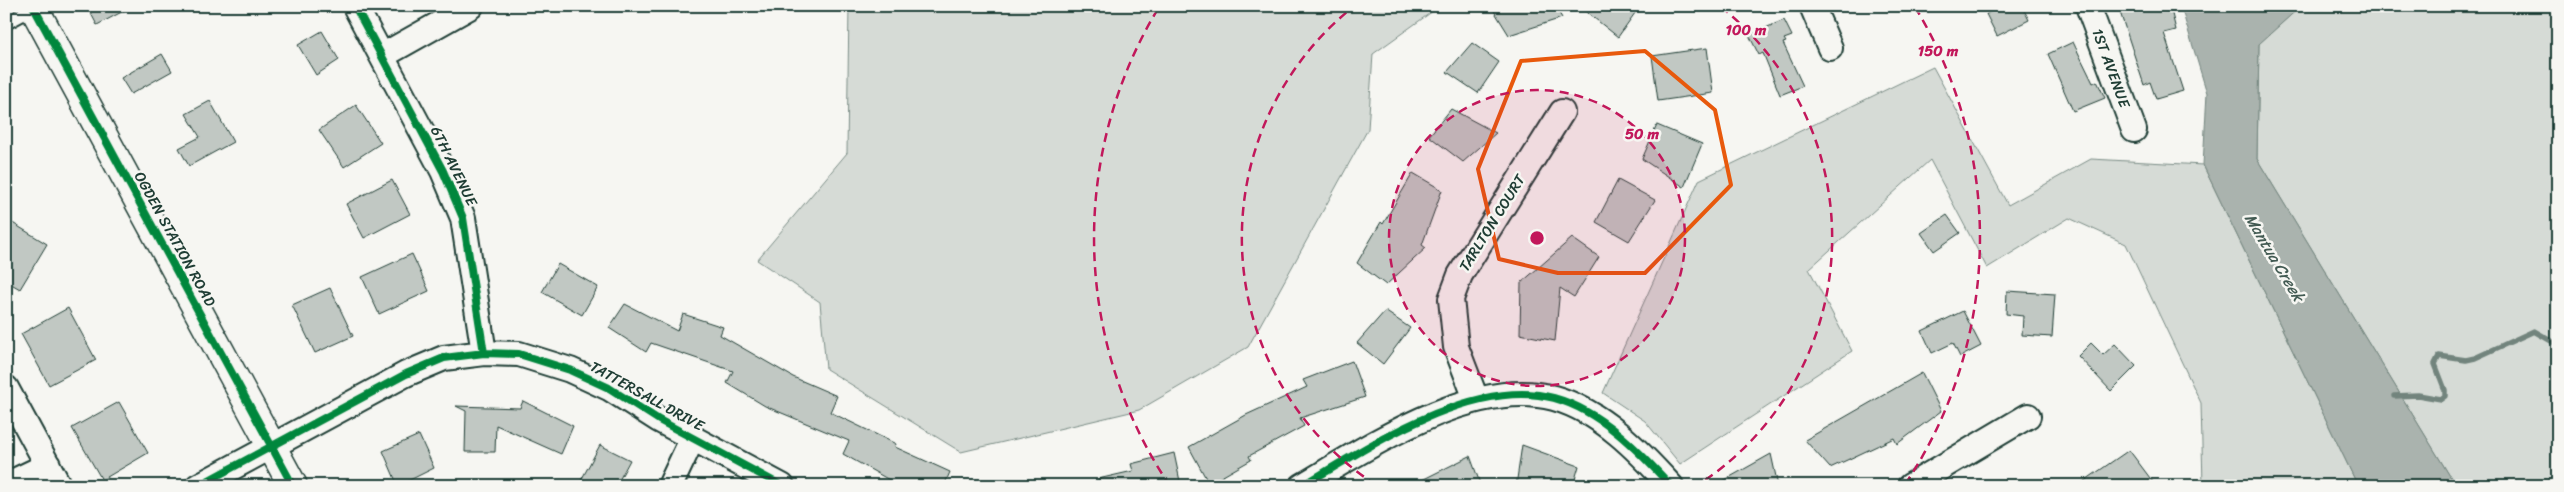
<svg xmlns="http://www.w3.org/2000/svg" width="2564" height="492" font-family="Sriracha,sans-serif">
<rect width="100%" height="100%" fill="#f6f6f2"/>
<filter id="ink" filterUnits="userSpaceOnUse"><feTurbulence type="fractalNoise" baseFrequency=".02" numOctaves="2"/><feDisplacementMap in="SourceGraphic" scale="10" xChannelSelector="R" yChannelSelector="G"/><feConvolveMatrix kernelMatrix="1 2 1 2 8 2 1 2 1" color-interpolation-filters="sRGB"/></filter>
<g filter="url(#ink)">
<path fill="#d6dbd6" stroke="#7a8c85" d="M849,6h591l-67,48 -5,75 -120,218 -109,63 -178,42 -135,-83 -6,-67 -63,-42 90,-107z
M2301,6h257v480h-102l-199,-327 2,-116z
M1933,67l75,138 83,-46 112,6 155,321h-155l-2,-83 -75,-159 -57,-26 -82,50 -57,-108 -121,109 43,82 -172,113 -35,-43 -42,-28 96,-213z"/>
<path fill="#aab3ae" stroke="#72847d" d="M2183,6h118l-42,38 -2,115 199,327h-98l-155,-321 4,-72 -26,-86z"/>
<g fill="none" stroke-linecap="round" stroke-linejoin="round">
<path stroke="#72847d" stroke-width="5.5" d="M2394,396l24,-1 23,4 4,-3v-6l-10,-26 4,-8 27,4 9,-2 59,-27 21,12"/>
</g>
<path fill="#c1c8c3" stroke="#1f3d34" d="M87,6h46l-36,19z
M1491,6h64l7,12 -53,17z
M1579,6h61l-22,31z
M2003,6h19l7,14 -32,16 -11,-22z
M2118,6h52l6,24 -12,3 19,58 -27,8 -6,-17 -6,3z
M1784,20l8,16 -8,3 2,3 -3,1 20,43 -23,9 -17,-42 -4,2 -10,-20z
M322,31l17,29 -23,15 -18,-30z
M2073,42l20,41 4,-2 8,17 -32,13 -25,-57z
M1472,43l27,19 -21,31 -31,-21z
M1707,48l6,45 -55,8 -6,-45z
M162,54l10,17 -41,23 -10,-16z
M210,101l23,41 -44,24 -10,-18 21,-11 -14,-23z
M356,105l25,38 -37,24 -25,-37z
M1451,109l45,24 -33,29 -34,-26z
M1657,125l45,19 -18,43 -42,-28z
M1413,173l29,17 -20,55 4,3 -40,37 -29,-22 24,-41 2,2z
M392,180l18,34 -46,24 -18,-34z
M1618,180l37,20 -26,41 -33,-19z
M1947,215l13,18 -26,18 -13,-18z
M6,219l41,25 -27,45 -14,-8z
M1572,238l27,19 -25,40 -14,-9 -5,53 -35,-7 1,-51z
M412,254l17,37 -50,23 -17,-37z
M558,264l40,23 -16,28 -40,-23z
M330,288l23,48 -38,17 -23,-48z
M2007,291l48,3 -3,43 -30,-2 1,-19 -17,-2z
M625,304l52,27 6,-17 40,13 -3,8 73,42 44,19 -7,16 66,32 -1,3 55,25 -6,14h-44l-57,-32 6,-13 -84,-35 -38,-23 6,-12 -82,-28 -5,9 -37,-24z
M68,308l28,52 -47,25 -28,-51z
M1385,311l25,17 -27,36 -26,-21z
M1963,311l18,35 -21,11 -7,-14 -21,10 -10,-22z
M2091,343l12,12 12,-11 21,22 -25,25 -33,-35z
M1352,361l13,36 -65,21 4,8 -55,30 2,4 -42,24 -20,-37 57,-32 61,-28 -4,-7z
M1922,373l19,38 -44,33 -3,-6 -64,30 -25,-28z
M523,401l50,25 -12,28 -65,-29 -1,27h-30l1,-41 -10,-5 64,2z
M119,402l29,51 -46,27 -30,-52z
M419,435l15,33 -36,18 -15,-35z
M600,445l30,15 -14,26h-38z
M1522,445l57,21 -6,20h-57z
M2129,450l27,36h-79z
M1174,453l7,33h-82l-1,-7 35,-8 -2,-7z
M1771,454l7,32h-64z
M1470,456l11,30h-71z"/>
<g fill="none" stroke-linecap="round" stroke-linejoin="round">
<g stroke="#1f3d34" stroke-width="16">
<path id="lane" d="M6,23l28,-15"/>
</g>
<g stroke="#1f3d34" stroke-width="28">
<path id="street" d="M355,6l88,165 20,47 21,135
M1812,6l18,42
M2088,6l46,124
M382,56l89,-50
M6,388l53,98
M1476,399l-20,-52 -5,-48 9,-24 102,-163
M6,485l42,-20
M198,486l208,-112 38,-16 40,-5 35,1 51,16 39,18 50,32 123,66
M670,486l23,-49
M1302,486c66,-39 172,-110 252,-88 47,13 85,53 117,88
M1910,486l118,-70"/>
</g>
<g stroke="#1f3d34" stroke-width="31">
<path id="secondary" d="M33,6l260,480"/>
</g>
<use href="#lane" stroke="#f6f6f2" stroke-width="12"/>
<use href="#street" stroke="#f6f6f2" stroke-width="24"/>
<use href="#secondary" stroke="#f6f6f2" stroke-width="28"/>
<g stroke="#f6f6f2" stroke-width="11">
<path id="cycleway" d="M33,6l260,480
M355,6l88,165 20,47 21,135
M198,486l208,-112 38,-16 40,-5 35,1 51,16 39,18 50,32 123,66
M1302,486c66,-39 172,-110 252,-88 47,13 85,53 117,88"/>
</g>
<use href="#cycleway" stroke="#00873e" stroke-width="8"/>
</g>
</g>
<path fill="none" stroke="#e8590c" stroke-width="4" stroke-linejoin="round" d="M1645,51l70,59 16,75 -86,88h-87l-59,-14 -21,-90 43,-108z"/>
<circle cx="1537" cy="238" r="148" fill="#c2185b" fill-opacity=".12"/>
<g fill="none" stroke="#c2185b" stroke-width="2.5" stroke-dasharray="9 6">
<circle cx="1537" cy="238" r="148"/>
<path d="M1376 485A295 295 0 0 1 1353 7M1721 7A295 295 0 0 1 1698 485"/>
<path d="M1170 486A443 443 0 0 1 1159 7M1915 7A443 443 0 0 1 1904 486"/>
</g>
<g text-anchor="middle" stroke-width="5" stroke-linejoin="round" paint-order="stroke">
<g font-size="15" fill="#1f3d34" stroke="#f6f6f2">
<text transform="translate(2111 68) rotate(70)" y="5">1ST AVENUE</text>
<text transform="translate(454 166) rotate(64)" y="5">6TH AVENUE</text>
<text transform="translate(1492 223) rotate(-58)" y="5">TARLTON COURT</text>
<text transform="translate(175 239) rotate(61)" y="5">OGDEN STATION ROAD</text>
<text transform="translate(647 396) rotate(29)" y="5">TATTERSALL DRIVE</text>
</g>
<g font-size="16" font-style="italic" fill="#425a52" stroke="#f6f6f2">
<text transform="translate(2275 257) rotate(59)" y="6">Mantua Creek</text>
</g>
</g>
<circle cx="1537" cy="238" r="8" fill="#c2185b" stroke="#f6f6f2" stroke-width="2.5"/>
<g font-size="15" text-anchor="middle" font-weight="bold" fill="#c2185b" stroke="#f6f6f2" stroke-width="5" stroke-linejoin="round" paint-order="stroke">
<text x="1746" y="35">100 m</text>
<text x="1938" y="56">150 m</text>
<text x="1642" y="139">50 m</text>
</g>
<rect width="2564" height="492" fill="none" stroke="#f6f6f2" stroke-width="25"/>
<rect x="12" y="12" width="2539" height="467" fill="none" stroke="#1f3d34" stroke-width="2" filter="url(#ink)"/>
</svg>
